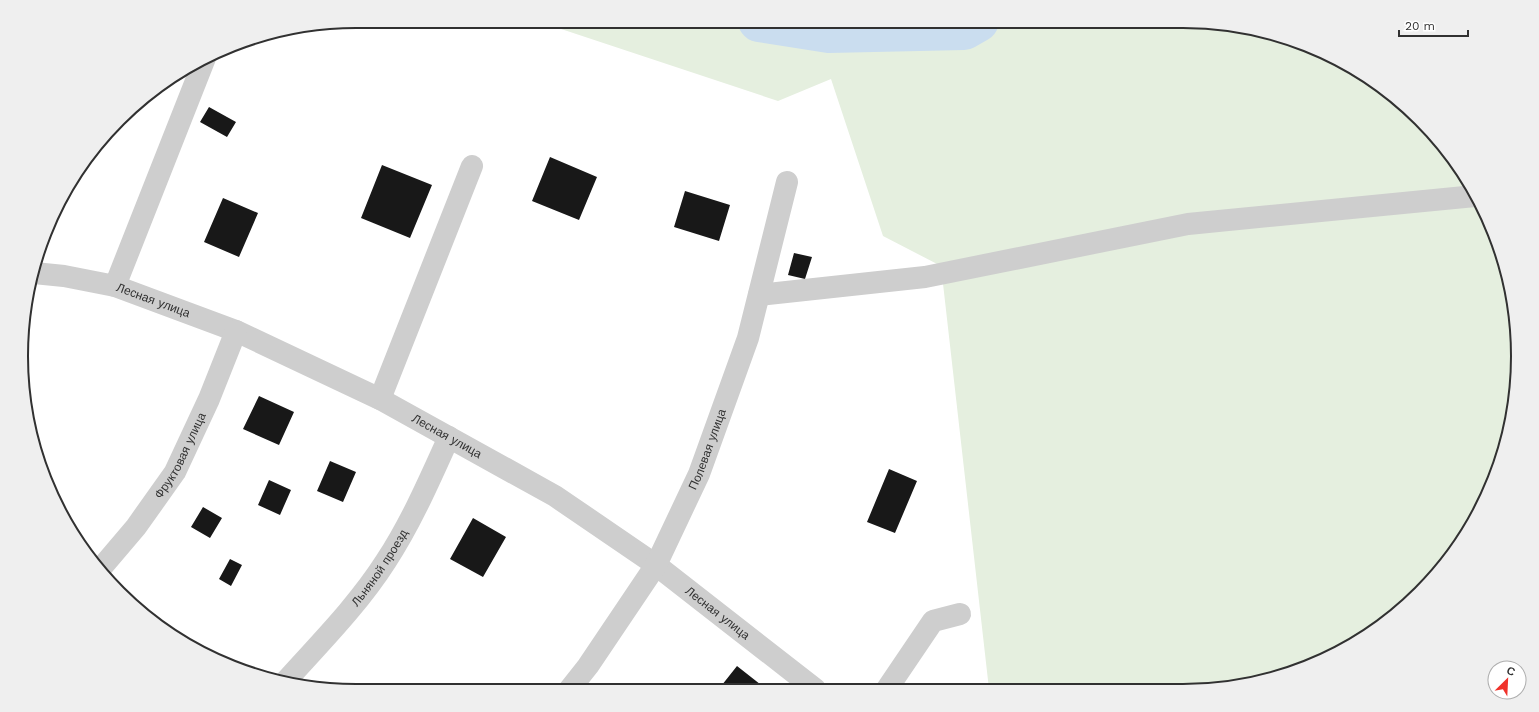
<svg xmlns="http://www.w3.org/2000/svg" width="1539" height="712" font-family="'Work Sans',sans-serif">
<rect width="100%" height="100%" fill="#fff"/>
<path fill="#e5efdf" d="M537,21h646l65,6 63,19 58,31 51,42 41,51 31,58 20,62 6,66 -6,65 -19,63 -44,76 -62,62 -76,43 -84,23 -238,1 -48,-423 -58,-30 -52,-157 -53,22z"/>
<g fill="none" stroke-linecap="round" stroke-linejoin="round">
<path stroke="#caddef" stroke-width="42" d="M759,21l70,11 135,-3 14,-8"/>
</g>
<path fill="#181818" d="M209,107l27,15 -9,15 -27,-15z
M550,157l47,20 -18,43 -47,-19z
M382,165l50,20 -22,53 -49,-20z
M685,191l45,14 -11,36 -45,-14z
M223,198l35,15 -19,44 -35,-15z
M794,253l18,4 -7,22 -17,-4z
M259,396l35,16 -15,33 -36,-16z
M330,461l26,11 -13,30 -26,-11z
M889,469l28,12 -22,52 -28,-11z
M269,480l22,10 -11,25 -22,-10z
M203,507l19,11 -12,20 -19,-11z
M473,518l33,19 -23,40 -33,-18z
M230,559l12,6 -11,21 -12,-7z
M737,666l28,22 -1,2h-46z
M357,685l6,6h-11z"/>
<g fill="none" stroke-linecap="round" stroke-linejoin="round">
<g stroke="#cecece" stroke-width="22">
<path id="s1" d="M34,273l30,3 51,10 121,45 144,68 175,97 101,69 159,124"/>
<path d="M115,286l90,-228"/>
<path d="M759,295l166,-18 263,-53 287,-28"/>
<path d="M380,399l92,-233"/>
<path id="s2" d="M102,567l34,-40 39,-55 34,-73 27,-68"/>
<path id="s3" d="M284,683c35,-39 74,-78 102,-122 25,-38 44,-82 63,-124"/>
<path d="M887,689l46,-68 27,-7"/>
<path id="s4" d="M569,690l19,-24 68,-101 43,-91 49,-136 39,-156"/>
</g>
</g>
<g text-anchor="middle" stroke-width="4" stroke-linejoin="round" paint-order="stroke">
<g font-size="12" fill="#313131" stroke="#fff">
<text dy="4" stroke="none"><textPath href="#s1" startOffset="123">Лесная улица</textPath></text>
<text dy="4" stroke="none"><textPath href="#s1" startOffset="447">Лесная улица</textPath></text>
<text dy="4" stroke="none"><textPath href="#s4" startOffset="279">Полевая улица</textPath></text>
<text dy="4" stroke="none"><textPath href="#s2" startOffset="137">Фруктовая улица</textPath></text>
<text dy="4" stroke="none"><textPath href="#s3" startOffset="150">Льняной проезд</textPath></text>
<text dy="4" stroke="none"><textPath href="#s1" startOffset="771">Лесная улица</textPath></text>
</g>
</g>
<path d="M0 0H1539V712H0ZM356 28H1183A328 328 0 0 1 1511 356V356A328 328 0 0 1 1183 684H356A328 328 0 0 1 28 356V356A328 328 0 0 1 356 28Z" fill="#efefef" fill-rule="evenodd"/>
<path fill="none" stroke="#313131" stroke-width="2" d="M356 28H1183A328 328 0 0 1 1511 356V356A328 328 0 0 1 1183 684H356A328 328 0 0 1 28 356V356A328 328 0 0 1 356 28Z"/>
<g transform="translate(1507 680) rotate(24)"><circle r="19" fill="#ffffff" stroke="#adadad"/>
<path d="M0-3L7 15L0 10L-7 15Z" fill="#f0322b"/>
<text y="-6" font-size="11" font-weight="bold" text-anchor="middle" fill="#313131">С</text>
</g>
<path d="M1399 30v6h69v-6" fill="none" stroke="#313131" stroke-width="2"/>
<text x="1405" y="30" font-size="12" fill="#313131" stroke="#ffffff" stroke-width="3" paint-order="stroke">20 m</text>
</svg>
